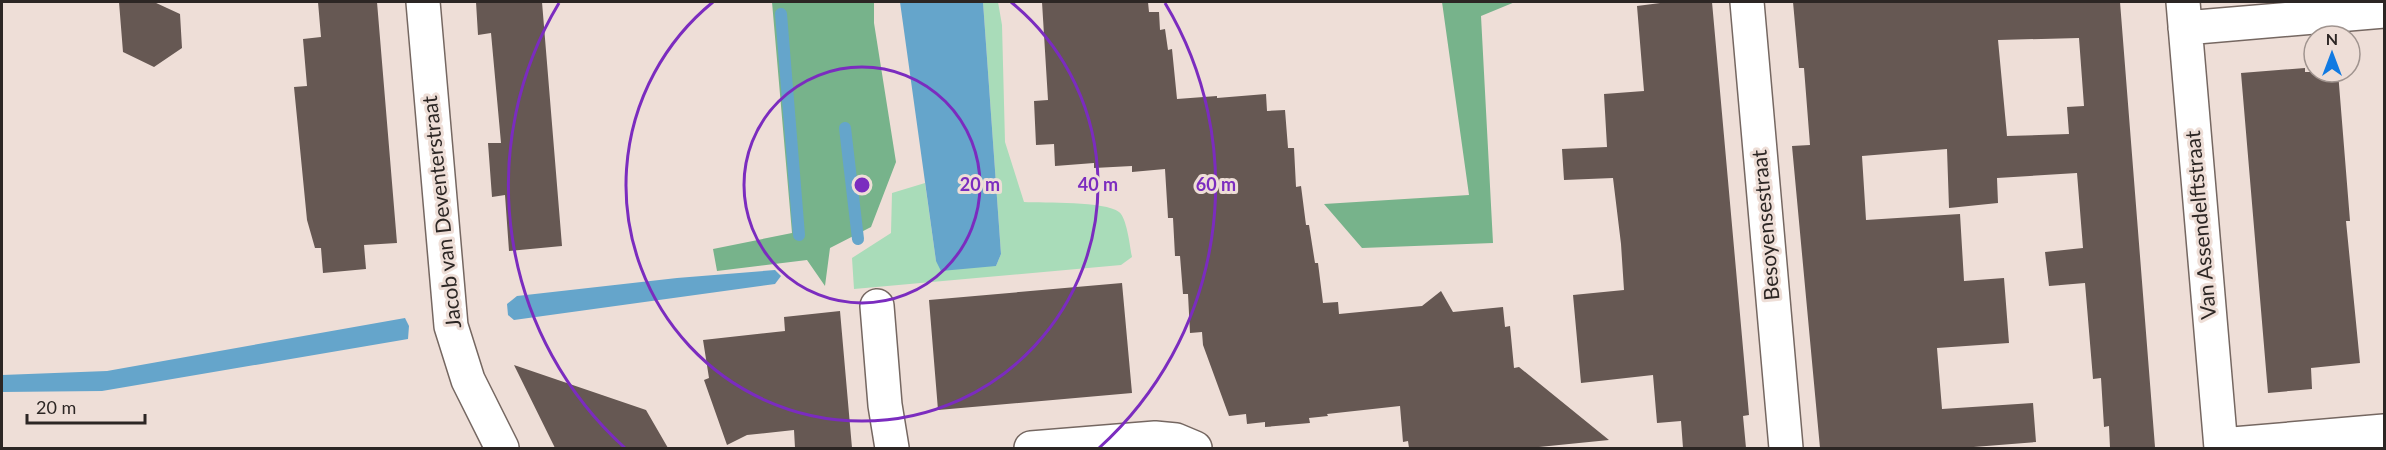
<svg xmlns="http://www.w3.org/2000/svg" width="2386" height="450" font-family="Lato,sans-serif">
<rect width="100%" height="100%" fill="#eeded7"/>
<path fill="#a9dcb9" d="M983,2h15l4,23 3,117 19,60c20,1 81,-1 95,10 8,6 11,35 13,45l-11,8 -267,24 -2,-31 39,-25 1,-40 33,-10 11,78 60,5 5,-12z"/>
<path fill="#77b38b" d="M772,2h102v21l22,139 -25,65 -41,21 -5,38 -18,-26 -90,11 -4,-22 79,-16z
M1442,2h73l-34,14 12,227 -131,5 -38,-44 145,-9z"/>
<path fill="#65a5cb" d="M900,2h83l18,252 -5,12 -55,5 -5,-10z
M775,270l6,6 -6,8 -261,36 -6,-5 -1,-11 10,-8 160,-18z
M405,318l4,8 -1,13 -306,52 -100,1v-17l105,-4z"/>
<g fill="none" stroke-linecap="round" stroke-linejoin="round">
<path stroke="#65a5cb" stroke-width="12" d="M781,14l18,221
M845,128l13,111"/>
</g>
<path fill="#665853" fill-rule="evenodd" d="M119,2h35l26,12 2,34 -28,19 -31,-15z
M318,2h59l20,241 -33,2 2,24 -43,4 -2,-25h-6l-8,-28 -13,-133 13,-1 -4,-47 18,-2z
M476,2h66l20,244 -53,5 -4,-56 -13,2 -4,-54h13l-10,-110 -13,2z
M1042,2h106l1,10h10l1,18 5,-1 3,21 4,-1 5,50 40,-3v2l49,-4 1,17 18,-1 3,38h6l2,39 5,-1 5,39h3l6,38h3l5,40 15,-1 1,12 83,-8 19,-15 12,21 50,-5 2,20 5,-1 4,42 5,-1 90,73 -80,8h-120l-1,-7 -5,1 -3,-36 -73,8 1,2 -19,2 1,5 -45,4v-5l-18,2 -1,-10 -17,2 -26,-71 -1,-13 -12,1 -2,-39h-5l-3,-38h-5l-2,-38h-5l-3,-49 -33,3v-6l-38,2v-5l-39,3 -1,-22 -18,1 -2,-44 14,-1z
M1668,2h44l37,413 -6,1 3,32h-63l-2,-27 -24,2 -4,-48 -72,8 -8,-88 51,-5 -3,-46 -8,-66 -49,2 -2,-31 45,-2 -3,-53 40,-3 -7,-85z
M1793,2h327l35,445 -45,1 -1,-22 -5,1 -3,-49 -8,1 -8,-96 -36,3 -4,-34 38,-4 -6,-75 -80,5 1,25 -49,5 -2,-59 -85,7 4,64 94,-6 4,67 40,-3 5,65 -72,5 5,61 91,-6 3,39 -75,6h-141l-28,-302 18,-1 -6,-77h-5zM2079,38l5,68 -17,1 2,27 -62,2 -9,-96z
M2305,68v4h33l12,149h-4l14,142 -49,5 1,21 -44,4 -27,-320z
M1122,283l10,110 -194,17 -9,-110z
M840,311l12,137h-57l-1,-18 -47,5 -20,10 -23,-65 5,-2 -6,-38 82,-9 -1,-14z
M514,365l132,45 22,38h-113z"/>
<g fill="none" stroke-linecap="round" stroke-linejoin="round">
<g stroke="#756761" stroke-width="36">
<path id="minor" d="M423,2l28,324 17,54 34,68
M1747,2l39,446
M2183,2l38,446
M2185,28l199,-17
M877,306l8,99 7,43
M2221,445l163,-14
M1031,448l124,-10 21,2 19,8"/>
</g>
<use href="#minor" stroke="#fff" stroke-width="33"/>
</g>
<g fill="none" stroke="#7b2cbf" stroke-width="3">
<circle cx="862" cy="185" r="118"/>
<path d="M1011 2A236 236 0 1 1 713 2"/>
<path d="M625 448A354 354 0 0 1 559 3M1165 3A354 354 0 0 1 1099 448"/>
</g>
<g text-anchor="middle" stroke-width="6" stroke-linejoin="round" paint-order="stroke">
<g font-size="21" fill="#2c2624" stroke="#eeded7">
<text transform="translate(442 212) rotate(-96)" y="7">Jacob van Deventerstraat</text>
<text transform="translate(1766 225) rotate(-95)" y="7">Besoyensestraat</text>
<text transform="translate(2201 225) rotate(-95)" y="7">Van Assendelftstraat</text>
</g>
</g>
<circle cx="862" cy="185" r="9" fill="#7b2cbf" stroke="#eeded7" stroke-width="3"/>
<g font-size="18" text-anchor="middle" font-weight="bold" fill="#7b2cbf" stroke="#eeded7" stroke-width="6" stroke-linejoin="round" paint-order="stroke">
<text x="980" y="191">20 m</text>
<text x="1098" y="191">40 m</text>
<text x="1216" y="191">60 m</text>
</g>
<rect width="2386" height="450" fill="none" stroke="#2c2624" stroke-width="6"/>
<g transform="translate(2332 54)"><circle r="28" fill="#eeded7" stroke="#a0948f" stroke-width="1.5"/>
<path d="M0-4.5L10 22L0 15L-10 22Z" fill="#117ae2"/>
<text y="-9" font-size="16" font-weight="bold" text-anchor="middle" fill="#2c2624">N</text>
</g>
<path d="M27 414v9h118v-9" fill="none" stroke="#2c2624" stroke-width="3"/>
<text x="36" y="414" font-size="18" fill="#2c2624" stroke="#eeded7" stroke-width="4.5" paint-order="stroke">20 m</text>
</svg>
